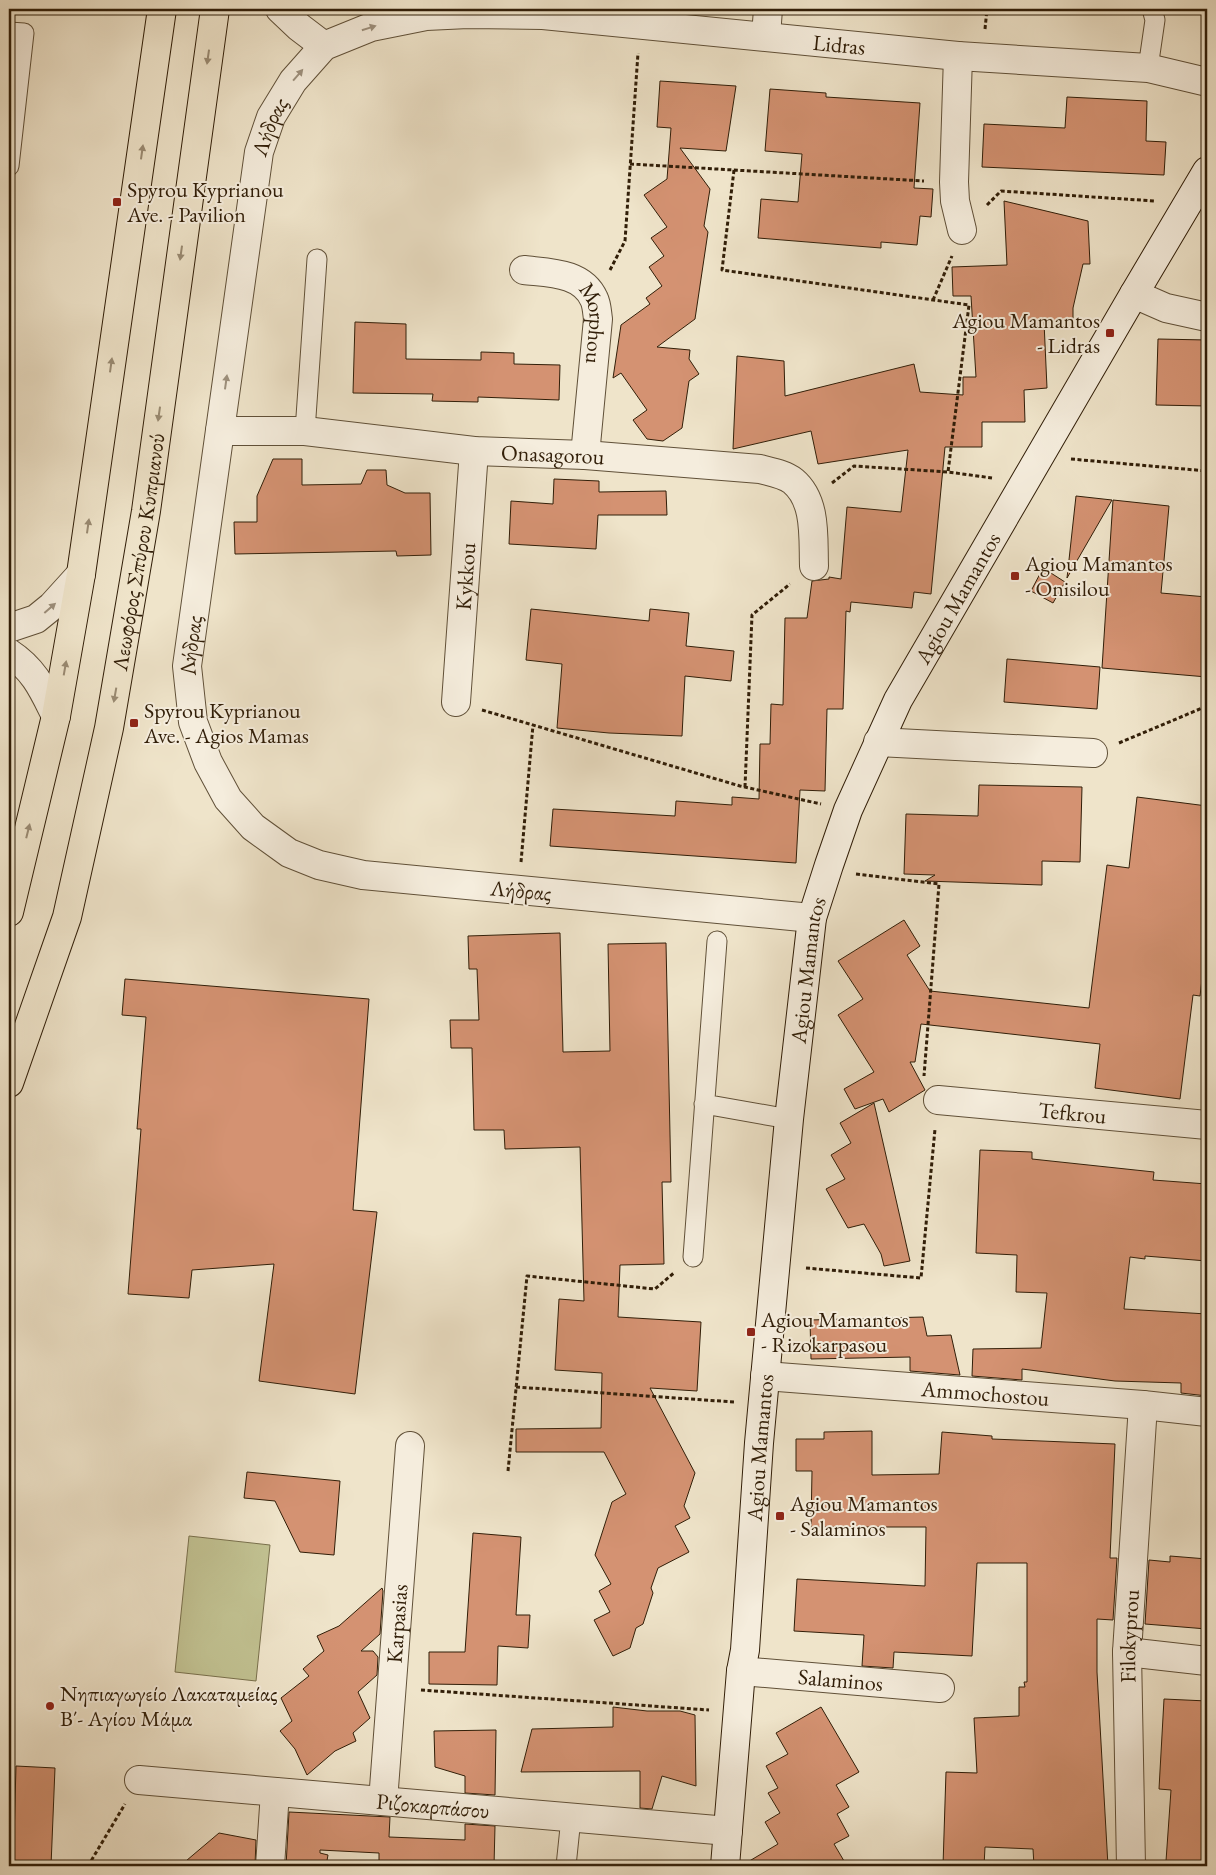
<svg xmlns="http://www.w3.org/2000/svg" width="1216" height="1875" font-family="'EB Garamond',serif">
<rect width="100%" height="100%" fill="#efe4ca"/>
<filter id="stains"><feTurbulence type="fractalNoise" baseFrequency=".004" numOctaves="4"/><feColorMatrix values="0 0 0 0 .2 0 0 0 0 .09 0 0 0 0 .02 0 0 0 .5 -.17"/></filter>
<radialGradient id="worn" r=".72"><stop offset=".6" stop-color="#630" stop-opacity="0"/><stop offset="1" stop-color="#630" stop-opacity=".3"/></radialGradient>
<path fill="#c1c191" stroke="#79704c" d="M189,1536l81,9 -14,136 -81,-9z"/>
<path fill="#d49272" stroke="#311e08" d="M660,81l76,5 -10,65 -46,-3 30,41 -6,37 4,6 -13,87 -38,28 33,3 -1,9 10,15 -10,7 -7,47 -19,13 -16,-2 -14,-19 14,-10 -26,-37 -8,5 8,-53 29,-21 -4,-6 16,-12 -13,-19 15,-11 -13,-18 16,-11 -23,-32 23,-16 4,-51 -14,-1z
M770,89l56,4v4l94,6 -6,85 19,1 -2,28 -11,-1 -3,29 -36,-3v6l-123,-10 3,-39 37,3 4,-48 -37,-3z
M1067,97l80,4 -1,40 20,1 -2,33 -182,-8 2,-43 81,4z
M1004,201l84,20 2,43h-7l-10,44v12l-29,2 3,66 -23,2 1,32h-43v25h-37l-14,147 -17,-2 -2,16 -61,-6 -1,10 -4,-1 -3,98h-16l-2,82 -25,-1 -4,73 -246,-17 3,-37 122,7 1,-15 56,4v-8l27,2 1,-55h10l1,-40 12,1 2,-87h22l5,-37 17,-2v-2l12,2 6,-72 54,5 7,-62 -90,14 -7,-33 -78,18 4,-93 47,5 1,35 129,-32 6,28 43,3v-18h13l-5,-81h-18l-1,-29 55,-2z
M355,322l51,2v35l75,1v-8l33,1v11l46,1 -1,35 -81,-3v5l-46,-1 1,-7 -80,-1z
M1158,339l49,1v66l-51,-1z
M273,459h29v26l59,-1 6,-14h19l1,15 18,8h25l1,62 -34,1 -1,-5 -161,3 -1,-32h23v-26z
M554,479l45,2v11l67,-1 1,24h-69l-2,34 -87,-5 2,-43 42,3z
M1076,496l36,4 -45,78z
M1113,500l56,6 -8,87 46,4v80l-105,-9z
M1043,568l22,14 -12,21 -22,-12z
M531,609l118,12 1,-12 39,4 -3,33 48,5 -3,30 -46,-5 -3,60 -73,-3 -52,-5 5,-64 -36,-4z
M1007,659l93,8 -3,42 -93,-7z
M979,785l103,2 -2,75 -38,-1v24l-117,-4 10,-6 -31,-1 2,-60 72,2z
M1137,797l70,9v131l-7,59 -7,-1 -13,104 -85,-11 5,-44 -179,-20 -6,38h-5l15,28 -36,22 -6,-13 -28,10 -11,-20 30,-17 -36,-57 25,-16 -25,-38 66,-41 16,26 -13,9 23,36 159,17 18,-143 22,3z
M560,933l3,119 47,-1 -2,-107 58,-1 5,239h-9l2,82 -44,1 -2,52 83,5 -4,69 -47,-3 45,85 -11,33 6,12 -15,8 14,26 -31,16 -7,20 2,5 -10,31 -7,4 -6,20 -17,8 -19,-36 16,-8 -11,-21 12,-7 -16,-29 17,-53 14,-8 -22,-42h-88v-23l85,-1 1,-55 -47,-3 4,-71 25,2 -4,-154 -75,2 -1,-19h-30l-2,-82h-21l-1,-28h29l-2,-51h-8l-1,-33z
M125,979l244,20 -16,211 24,2 -22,182 -96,-13 15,-117 -82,6 -3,28 -61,-4 13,-165h-4l9,-112 -24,-2z
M874,1103l36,158 -26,5 -3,-12 -17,-30 -16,4 -22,-39 19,-10 -14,-24 20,-12 -11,-20z
M980,1150l52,2v7l122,13 -1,8 54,4v77l-62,-5v3l-15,-2 -6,52 83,5v82l-26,-3v-10l-66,-2 -93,-12v11l-50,-4 1,-27 68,-1 6,-55 -31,-1 1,-37 -41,-2z
M923,1317l4,19 24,-1 9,40 -50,-4v-14l-99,2 -1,-39z
M872,1431v44l67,-1 3,-42 50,4v3l123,5 -5,114h7l-4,62 -16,-1v53l11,194h-74l-1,-17 -48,-2 -1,19h-41l3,-94 31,1 -3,-55 45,-2v-29h6l-1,-5h3v-119h-50l-5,93 -78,-4 -1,16 -31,-2 2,-31 -70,-4 3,-52 128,7 1,-59h-115l1,-56h-16v-32h28v-7z
M247,1472l93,9 -6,74 -34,-3 -25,-51 -31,-3z
M473,1533l48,4 -5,78h14l-2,33 -30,-2 -1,39 -68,-1v-32h36z
M1170,1556l37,3v70l-62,-5 4,-64 21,2z
M382,1588l1,3 -3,43 -19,17h12l5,6 -1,18 -19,17 12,26 -17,15 3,8 -21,10 -28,24 -12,-26 -15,-18 12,-10 -11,-23 28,-22 -6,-7 21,-18 -7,-15 22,-10z
M1164,1699l43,2v165h-29v-4l-12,-1 5,-71 -12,-1z
M613,1707l34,4h33l15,4 1,71 -34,-10 -10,33 -12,-1v-37l-119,1 11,-43 81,-2z
M821,1707l38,65 -23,13 13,22 -12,7 12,22 -15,8 13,22h-106l37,-22 -13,-22 15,-9 -12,-20 10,-5 -12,-22 22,-12 -12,-21z
M496,1730l-1,65 -30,-2v-17l-30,-9 -1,-36z
M16,1766l39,2 -4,98 -42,-2v-24h5z
M289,1812l101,5 -1,20 76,3v-16l30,2 -1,40h-115v-13l-59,-3v3l8,2 -2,11h-40z
M219,1833l37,7 -1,26h-75z"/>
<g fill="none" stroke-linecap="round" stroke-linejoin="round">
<g stroke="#605038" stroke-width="21">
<path id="lane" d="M9,32l15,1 -15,133
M1148,68l7,-48 -3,-11
M305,431l12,-172
M704,1104l85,15
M693,1257l24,-316
M566,1866l5,-48"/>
</g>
<g stroke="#605038" stroke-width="30">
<g id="street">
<path d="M280,9l19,18 25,19"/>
<path d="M766,36l2,-27"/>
<path d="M958,56l-4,126 1,19 7,29"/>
<path id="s1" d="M524,270c25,3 58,2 70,29 3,6 3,14 4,20l-13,136"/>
<path d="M1134,294l32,14 41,9"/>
<path id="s2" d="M220,431h85l169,20 111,4 175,14c11,3 24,5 33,12 24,20 20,57 21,85"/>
<path d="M9,628l27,-9 16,-13 29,-32"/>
<path d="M9,653c26,17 34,37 47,63"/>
<path id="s3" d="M456,702l18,-251"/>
<path d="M878,742l215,11"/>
<path id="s4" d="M812,918l-449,-43 -44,-10 -30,-12 -36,-26 -25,-28 -20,-37 -15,-40 -6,-56 72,-514 12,-35 22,-36 31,-35 47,-19 55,-11 42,-2 75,1 415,41 190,12 59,14"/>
<path id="s5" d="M938,1100l269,25"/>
<path id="s6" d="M765,1376l378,29 64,7"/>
<path d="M1127,1652l80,9"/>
<path id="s7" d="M741,1671l199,17"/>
<path id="s8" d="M139,1780l589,51"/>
<path id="s9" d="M383,1801l27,-355"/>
<path d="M270,1866l5,-74"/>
<path id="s10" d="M1131,1866l-4,-214 16,-247"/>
</g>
</g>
<g stroke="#311e08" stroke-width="30">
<g id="secondary">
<path id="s11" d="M725,1866l16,-195 4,-21 14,-207 30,-324 23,-201 17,-53 19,-55 50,-110 236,-406 73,-123"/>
</g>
</g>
<g stroke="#311e08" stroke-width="30">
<g id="primary">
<path d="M9,912l47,-196 25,-142 81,-565"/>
<path id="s12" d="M9,1083l58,-166 42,-189 37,-217 69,-502"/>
</g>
</g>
<path stroke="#311e08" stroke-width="3" stroke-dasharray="4 2.5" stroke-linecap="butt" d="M985,29l2,-20
M630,164l294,17
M734,170l-12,100 247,35 -21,167
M987,205l14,-14 154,10
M610,270l15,-29 13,-188
M933,300l19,-44
M1071,459l136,12
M832,483l22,-17 94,6 44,6
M482,710l258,76 81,18
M1119,743l88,-37
M745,787l7,-172 38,-31
M521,862l12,-137
M856,874l83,10 -15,192
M806,1268l115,10 14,-149
M516,1387l218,15
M508,1471l19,-195 128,13 20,-17
M421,1690l288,20
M88,1866l37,-62"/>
<use href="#lane" stroke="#f5eddd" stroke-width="19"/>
<use href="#street" stroke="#f5eddd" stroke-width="28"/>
<use href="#secondary" stroke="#f5eddd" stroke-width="28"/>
<use href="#primary" stroke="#efe4ca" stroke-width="28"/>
</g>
<defs><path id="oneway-solid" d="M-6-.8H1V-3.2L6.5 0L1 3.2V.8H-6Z" transform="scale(1.25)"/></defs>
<g fill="#9d907d">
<use href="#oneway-solid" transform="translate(369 28) rotate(-18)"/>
<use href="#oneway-solid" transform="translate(298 75) rotate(-49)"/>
<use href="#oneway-solid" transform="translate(226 382) rotate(-82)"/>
<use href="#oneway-solid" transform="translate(50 608) rotate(-41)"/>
</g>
<g fill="#9a8b73">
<use href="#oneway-solid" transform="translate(208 57) rotate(98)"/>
<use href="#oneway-solid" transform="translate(142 152) rotate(-82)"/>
<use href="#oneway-solid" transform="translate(181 253) rotate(98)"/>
<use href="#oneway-solid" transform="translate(111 365) rotate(-82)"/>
<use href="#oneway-solid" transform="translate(159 414) rotate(98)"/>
<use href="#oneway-solid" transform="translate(88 526) rotate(-82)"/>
<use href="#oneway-solid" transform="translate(65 668) rotate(-80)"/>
<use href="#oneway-solid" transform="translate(115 695) rotate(100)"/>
<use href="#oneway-solid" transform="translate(28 831) rotate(-76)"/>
</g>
<g fill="#8f2418" stroke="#f5eddd" stroke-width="2">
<rect x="112" y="197" width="10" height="10" rx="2.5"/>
<rect x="1105" y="328" width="10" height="10" rx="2.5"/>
<rect x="1010" y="571" width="10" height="10" rx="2.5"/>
<rect x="129" y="718" width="10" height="10" rx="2.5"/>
<rect x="746" y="1327" width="10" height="10" rx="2.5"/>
<rect x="775" y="1511" width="10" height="10" rx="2.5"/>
<circle cx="50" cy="1706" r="5"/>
</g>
<g text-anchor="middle" stroke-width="4" stroke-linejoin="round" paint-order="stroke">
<g font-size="22" fill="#311e08" stroke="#f5eddd">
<text dy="8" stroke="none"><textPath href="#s4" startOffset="1918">Lidras</textPath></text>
<text dy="8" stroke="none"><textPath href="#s4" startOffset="1298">Λήδρας</textPath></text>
<text dy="8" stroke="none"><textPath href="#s1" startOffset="104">Morphou</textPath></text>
<text dy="8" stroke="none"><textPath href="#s2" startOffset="334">Onasagorou</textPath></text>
<text dy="8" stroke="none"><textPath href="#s12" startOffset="548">Λεωφόρος Σπύρου Κυπριανού</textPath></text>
<text dy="8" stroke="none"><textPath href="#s3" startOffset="126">Kykkou</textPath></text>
<text dy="8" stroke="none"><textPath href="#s11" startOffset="1305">Agiou Mamantos</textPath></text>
<text dy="8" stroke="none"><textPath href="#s4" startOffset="772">Λήδρας</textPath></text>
<text transform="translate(521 890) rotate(5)" y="8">Λήδρας</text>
<text dy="8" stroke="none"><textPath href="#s11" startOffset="900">Agiou Mamantos</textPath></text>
<text dy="8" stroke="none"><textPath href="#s5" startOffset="135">Tefkrou</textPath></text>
<text dy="8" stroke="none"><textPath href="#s6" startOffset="221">Ammochostou</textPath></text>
<text dy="8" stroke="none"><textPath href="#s11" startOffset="420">Agiou Mamantos</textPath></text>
<text dy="8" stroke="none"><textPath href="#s9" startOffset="178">Karpasias</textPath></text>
<text dy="8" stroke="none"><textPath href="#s10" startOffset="230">Filokyprou</textPath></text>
<text dy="8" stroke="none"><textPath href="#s7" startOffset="100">Salaminos</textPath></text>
<text dy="8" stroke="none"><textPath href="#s8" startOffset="295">Ριζοκαρπάσου</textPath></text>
</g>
<g font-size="22" fill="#311e08" stroke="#f5eddd" text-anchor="start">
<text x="127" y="197">Spyrou Kyprianou<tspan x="127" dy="25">Ave. - Pavilion</tspan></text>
<text x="1100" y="328" text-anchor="end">Agiou Mamantos<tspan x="1100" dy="25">- Lidras</tspan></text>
<text x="1025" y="571">Agiou Mamantos<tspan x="1025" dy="25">- Onisilou</tspan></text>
<text x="144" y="718">Spyrou Kyprianou<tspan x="144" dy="25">Ave. - Agios Mamas</tspan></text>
<text x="761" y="1327">Agiou Mamantos<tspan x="761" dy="25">- Rizokarpasou</tspan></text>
<text x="790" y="1511">Agiou Mamantos<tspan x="790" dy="25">- Salaminos</tspan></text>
<text x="60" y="1701">Νηπιαγωγείο Λακαταμείας<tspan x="60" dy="25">Β΄- Αγίου Μάμα</tspan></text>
</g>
</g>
<rect width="1216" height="1875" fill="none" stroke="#efe4ca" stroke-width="30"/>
<rect x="10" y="10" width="1196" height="1855" fill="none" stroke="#311e08" stroke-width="2.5"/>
<rect x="15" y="15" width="1186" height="1845" fill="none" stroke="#311e08"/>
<rect width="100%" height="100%" filter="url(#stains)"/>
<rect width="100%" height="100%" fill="url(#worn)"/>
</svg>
